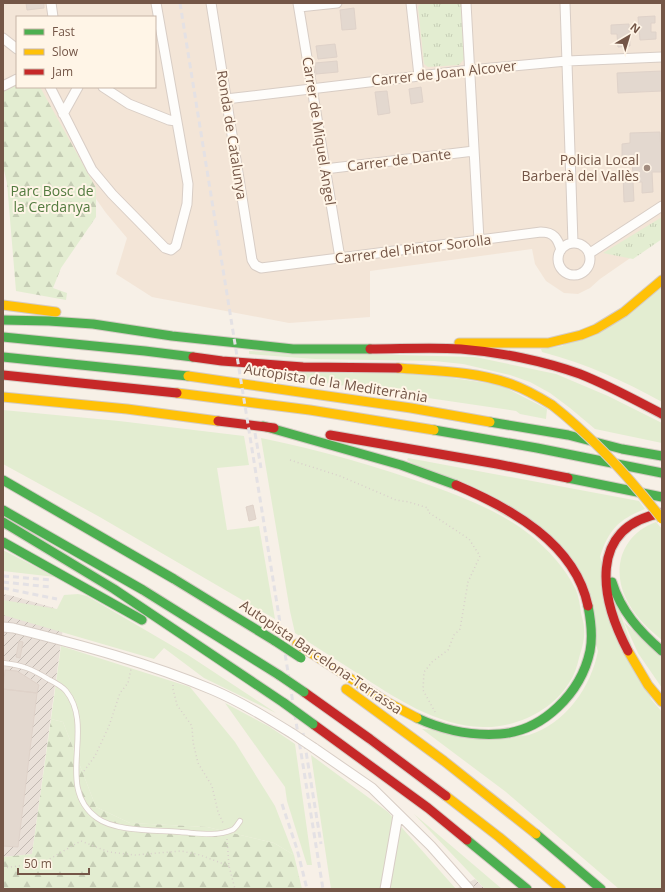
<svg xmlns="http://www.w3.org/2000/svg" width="665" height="892" font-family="'Open Sans',sans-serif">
<defs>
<pattern id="industrial-furrows" width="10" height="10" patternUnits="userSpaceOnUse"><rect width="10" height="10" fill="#e9e0d8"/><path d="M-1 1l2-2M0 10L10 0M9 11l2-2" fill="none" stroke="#c1b8b1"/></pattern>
<pattern id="forest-firs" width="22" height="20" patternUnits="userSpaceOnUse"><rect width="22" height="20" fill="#e3edd1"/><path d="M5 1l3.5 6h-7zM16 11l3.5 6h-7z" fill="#c6cdb5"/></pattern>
<pattern id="park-tufts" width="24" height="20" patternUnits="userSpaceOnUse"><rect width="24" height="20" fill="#e3edd1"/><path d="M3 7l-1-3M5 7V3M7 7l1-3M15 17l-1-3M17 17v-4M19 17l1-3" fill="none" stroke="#c6cdb5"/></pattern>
</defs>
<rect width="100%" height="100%" fill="#f7f0e7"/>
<path fill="#f3e5d7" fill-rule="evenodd" d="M3,3h659v233l-62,43 -10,9 -12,6 -14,-1 -18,-12 -11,-17 -3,-15 -162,22v46l-81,6 -137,-26 -36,-23 11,-36 -21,-25 -36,-51 -67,-53zM17,17h138v70h-138z"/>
<path fill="url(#industrial-furrows)" d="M3,594l10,2 41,12 9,20 -31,226 -29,3z
M475,879l10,10h-29z"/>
<path fill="#e3edd1" d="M662,287l-1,46 1,69c-40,-22 -75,-38 -120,-50l-1,-3 21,-3z
M249,351l226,6 81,17 52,22 54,27v20l-67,-14 -25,-21 -20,-15 -20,-11 -20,-7 -47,-11 -29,-3 -119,-2 -66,-5z
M250,372l169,1 81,12 47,24 -1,10 -26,-5 -4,-3z
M3,410l116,11 125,15 5,29 -32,3 10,62 32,-4 16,93 -177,-103 -95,-52z
M261,438c59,12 115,28 171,48 33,12 69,26 97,48 19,15 37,35 47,56 3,7 4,16 5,23 1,5 3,10 3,15 1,11 -2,20 -5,30 -2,9 -5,18 -10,25 -17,28 -54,45 -86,44 -47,-1 -89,-30 -126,-54 -21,-13 -42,-27 -62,-40l-5,-22z
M408,458l231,43 6,8c-27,11 -36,20 -45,48l51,142 11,13v177h-43l-113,-97 -84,-63c27,2 53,3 80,5 8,0 20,3 27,1 37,-12 62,-48 69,-84l-32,-100 -159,-91z
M656,522l6,7v111c-12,-10 -25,-21 -33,-36 -19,-32 -9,-69 27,-82z
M3,550l52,27 -52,-6z
M78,594l9,2 101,59 88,58 -72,-35 -40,-30 -10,11 -151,-44v-15l54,9 7,-14z
M624,622l38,36v30l-24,-35z
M61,646l129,41 45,55 40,64 19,49 -20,-12 -67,-16 -77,-4 -34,-16 -33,-85 -12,-3z
M225,703l45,24 25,17 17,121h-5l-20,-64 -2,-14z
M311,755l77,57 68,77h-125z
M414,814l88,75h-17z"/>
<path fill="url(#forest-firs)" d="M11,82l2,4 4,-1v2h23l56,101v29l-35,51 -8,20 14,5 -1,7 -50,-9 -9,-108 -4,-17v-79z
M51,719l12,3 33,85 34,16 77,4 67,16 20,12 8,34h-299v-32l29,-3z"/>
<path fill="url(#park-tufts)" d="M421,3h41l3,55 -6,7 -31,2 -4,-3 -6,-57z
M662,217v22l-29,20 -30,-6z"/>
<path fill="#e3d8cf" stroke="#dfd2c9" d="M26,3h18v5l-17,2z
M354,8l2,21 -14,1 -2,-20z
M655,16v7h-4v9h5v7l-16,1 -2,-23z
M629,24l1,22 -12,1 -1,-13h-6v-9z
M335,44l2,13 -19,2 -2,-13z
M337,61l1,11 -22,2 -1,-11z
M662,71v20l-44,2 -1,-20z
M421,87l2,15 -12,2 -2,-15z
M387,91l3,22 -12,2 -3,-23z
M660,132l2,40h-10l1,20 -11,1v-11h-9l1,19 -10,1 -1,-28 10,-1 -1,-10h-10v-19l8,-1v-10z
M253,505l3,14 -7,2 -3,-14z
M19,641l4,1 -3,16 -4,-1z
M5,670l12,1 22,14 -2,8 -34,-4z
M3,689l34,4 -19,154 -15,-1z"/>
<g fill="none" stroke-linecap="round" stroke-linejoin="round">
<g stroke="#d8cdc5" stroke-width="6">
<path id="lane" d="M3,663c19,2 29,6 45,16 6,3 14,7 18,12 30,37 -12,96 31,127 19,14 60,12 83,14 17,1 36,5 52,-2 3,-1 6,-6 8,-9"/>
</g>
<g stroke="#d8cdc5" stroke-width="11">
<path id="street" d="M51,3l2,14
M211,3l41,257 3,5 6,3 280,-36c13,0 17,7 20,18
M298,3l42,255
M411,3l8,73
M466,3l13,237
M565,3l8,240
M299,7l38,-4
M3,38l14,11
M3,86l14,-7
M50,87l42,83 20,24 53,54 6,2 5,-4 11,-42 1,-20 -32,-181
M103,87l26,17 40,16 7,1
M226,99l244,-29 97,-9 95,-4
M63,114l15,-27
M325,169l149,-18
M558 259a16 16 0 1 1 32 0a16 16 0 1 1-32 0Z
M590,253l72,-47
M3,627l10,1c68,17 136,35 200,62 28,12 54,28 80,44
M314,748l58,40 59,58 38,43
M385,889l13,-74"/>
</g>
<g stroke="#d5cbc4" stroke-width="11">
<path id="fast" d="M3,320l46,1 44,3 79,12 121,13h77
M3,337l142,14 48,6
M3,357l185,19
M490,422l78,13 54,14 40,7
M263,426l138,39 55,20
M434,430l103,18 125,25
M568,478l94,19
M3,480l171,99 101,62
M3,510l140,80 136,85
M3,522l111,67 170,114
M3,542l139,78
M612,582c9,29 27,49 50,69
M417,718c26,12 54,18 83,16 43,-3 81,-41 90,-83 3,-15 1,-30 -2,-45
M536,834l65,55
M467,840l60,49"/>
</g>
<g stroke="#d5cbc4" stroke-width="11">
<path id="slow" d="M3,305l53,7
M459,343h89l33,-8 15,-6 28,-17 38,-32
M398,368c38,3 76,3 113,16 14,5 28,13 41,21
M188,376l223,32 79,14
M177,393l133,17 124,20
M3,397l124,12 91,12
M297,644l90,58 30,16
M628,651l20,34 14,17
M346,689l98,72 92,73
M446,796l53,41 62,52"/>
</g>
<g stroke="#d5cbc4" stroke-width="11">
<path id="jam" d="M370,349c30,0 61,-2 91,0 38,3 83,12 119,25 28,11 55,26 82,40
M193,357l29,4 81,6 95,1
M3,375l174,18
M218,421l56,7
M330,435l167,29 71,14
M456,485c54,23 119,58 132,121
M628,651c-27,-51 -42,-124 34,-138
M304,692l66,47 76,57
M313,724l115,84 39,32"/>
</g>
<path stroke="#d9d0cb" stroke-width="1.5" stroke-dasharray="1 3" stroke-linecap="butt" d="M290,460l50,16 56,24 13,2 19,6v4l41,27 11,17 -12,26 -8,47 -6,6 -6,15 -16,12 -8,10 -1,18 12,22
M173,685v4l4,16 15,21 1,16 5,21 14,23 6,26 6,13
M84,771l11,-15 14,-30 11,-33 8,-10 3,-14
M227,839l2,27 6,23
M3,868l31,-4 12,-3 35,-20 28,11 26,3 46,-4 19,4 29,11"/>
<use href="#lane" stroke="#fefdfb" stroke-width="4.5"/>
<use href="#street" stroke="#fefdfb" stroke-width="9"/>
<use href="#fast" stroke="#4caf50" stroke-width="9"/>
<use href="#slow" stroke="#ffc107" stroke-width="9"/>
<use href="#jam" stroke="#c62828" stroke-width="9"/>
<path stroke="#e4e1e4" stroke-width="3" stroke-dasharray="6 4" stroke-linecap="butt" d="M180,3l143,886
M255,433l6,35
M3,576l48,4
M3,582l47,5
M3,588l54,11
M303,733l18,111
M282,804l15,45 10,40"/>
<g stroke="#d8cdc5" stroke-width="11" stroke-linecap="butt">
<path id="street-bridge" d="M293,734l21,14"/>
</g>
<g stroke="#d5cbc4" stroke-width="11" stroke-linecap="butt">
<path id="fast-bridge" d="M275,641l26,17
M279,675l25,17
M284,703l29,21"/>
</g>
<g stroke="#d5cbc4" stroke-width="11" stroke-linecap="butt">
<path id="slow-bridge" d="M552,405c42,33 77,72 110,114"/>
</g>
<use href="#street-bridge" stroke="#fefdfb" stroke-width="9"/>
<use href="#fast-bridge" stroke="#4caf50" stroke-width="9"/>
<use href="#slow-bridge" stroke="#ffc107" stroke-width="9"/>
</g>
<circle fill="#a28c7f" stroke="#fff5e7" stroke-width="1.5" cx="647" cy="168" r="4"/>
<g text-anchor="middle" stroke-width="4" stroke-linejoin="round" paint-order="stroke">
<g font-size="14" fill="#745647" stroke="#fff5e7">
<text transform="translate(444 73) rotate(-6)" y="5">Carrer de Joan Alcover</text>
<text transform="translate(319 131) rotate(81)" y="5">Carrer de Miquel Angel</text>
<text transform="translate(232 135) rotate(81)" y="5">Ronda de Catalunya</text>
<text transform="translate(399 160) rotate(-7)" y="5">Carrer de Dante</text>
<text transform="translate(413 249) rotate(-7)" y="5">Carrer del Pintor Sorolla</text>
<text transform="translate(336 383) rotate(9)" y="5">Autopista de la Mediterrània</text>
<text transform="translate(321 657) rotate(34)" y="5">Autopista Barcelona-Terrassa</text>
</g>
<g font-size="14" fill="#745647" stroke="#fff5e7" text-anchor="end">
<text x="639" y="165">Policia Local<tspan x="639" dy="16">Barberà del Vallès</tspan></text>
</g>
<g font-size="14" fill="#537b3f" stroke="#fff5e7">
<text x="52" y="196">Parc Bosc de<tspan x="52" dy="16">la Cerdanya</tspan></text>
</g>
</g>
<rect width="665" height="892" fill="none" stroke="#745647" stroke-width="8"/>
<rect x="16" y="16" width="140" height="72" fill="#fff5e7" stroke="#c7b5a7"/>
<rect x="24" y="29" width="20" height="6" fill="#4caf50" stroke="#c7b5a7"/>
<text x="52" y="36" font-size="12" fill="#745647">Fast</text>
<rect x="24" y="49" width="20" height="6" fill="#ffc107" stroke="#c7b5a7"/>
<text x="52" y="56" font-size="12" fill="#745647">Slow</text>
<rect x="24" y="69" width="20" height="6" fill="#c62828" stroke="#c7b5a7"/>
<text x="52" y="76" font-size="12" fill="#745647">Jam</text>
<g transform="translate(629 36) rotate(38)" stroke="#fff5e7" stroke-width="3" paint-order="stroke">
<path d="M0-3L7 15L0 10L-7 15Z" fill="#745647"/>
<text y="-6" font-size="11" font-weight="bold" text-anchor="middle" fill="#745647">N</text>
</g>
<path d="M18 868v6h71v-6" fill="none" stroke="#745647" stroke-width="2"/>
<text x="24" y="868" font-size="12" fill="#745647" stroke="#fff5e7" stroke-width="3" paint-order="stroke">50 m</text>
</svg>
